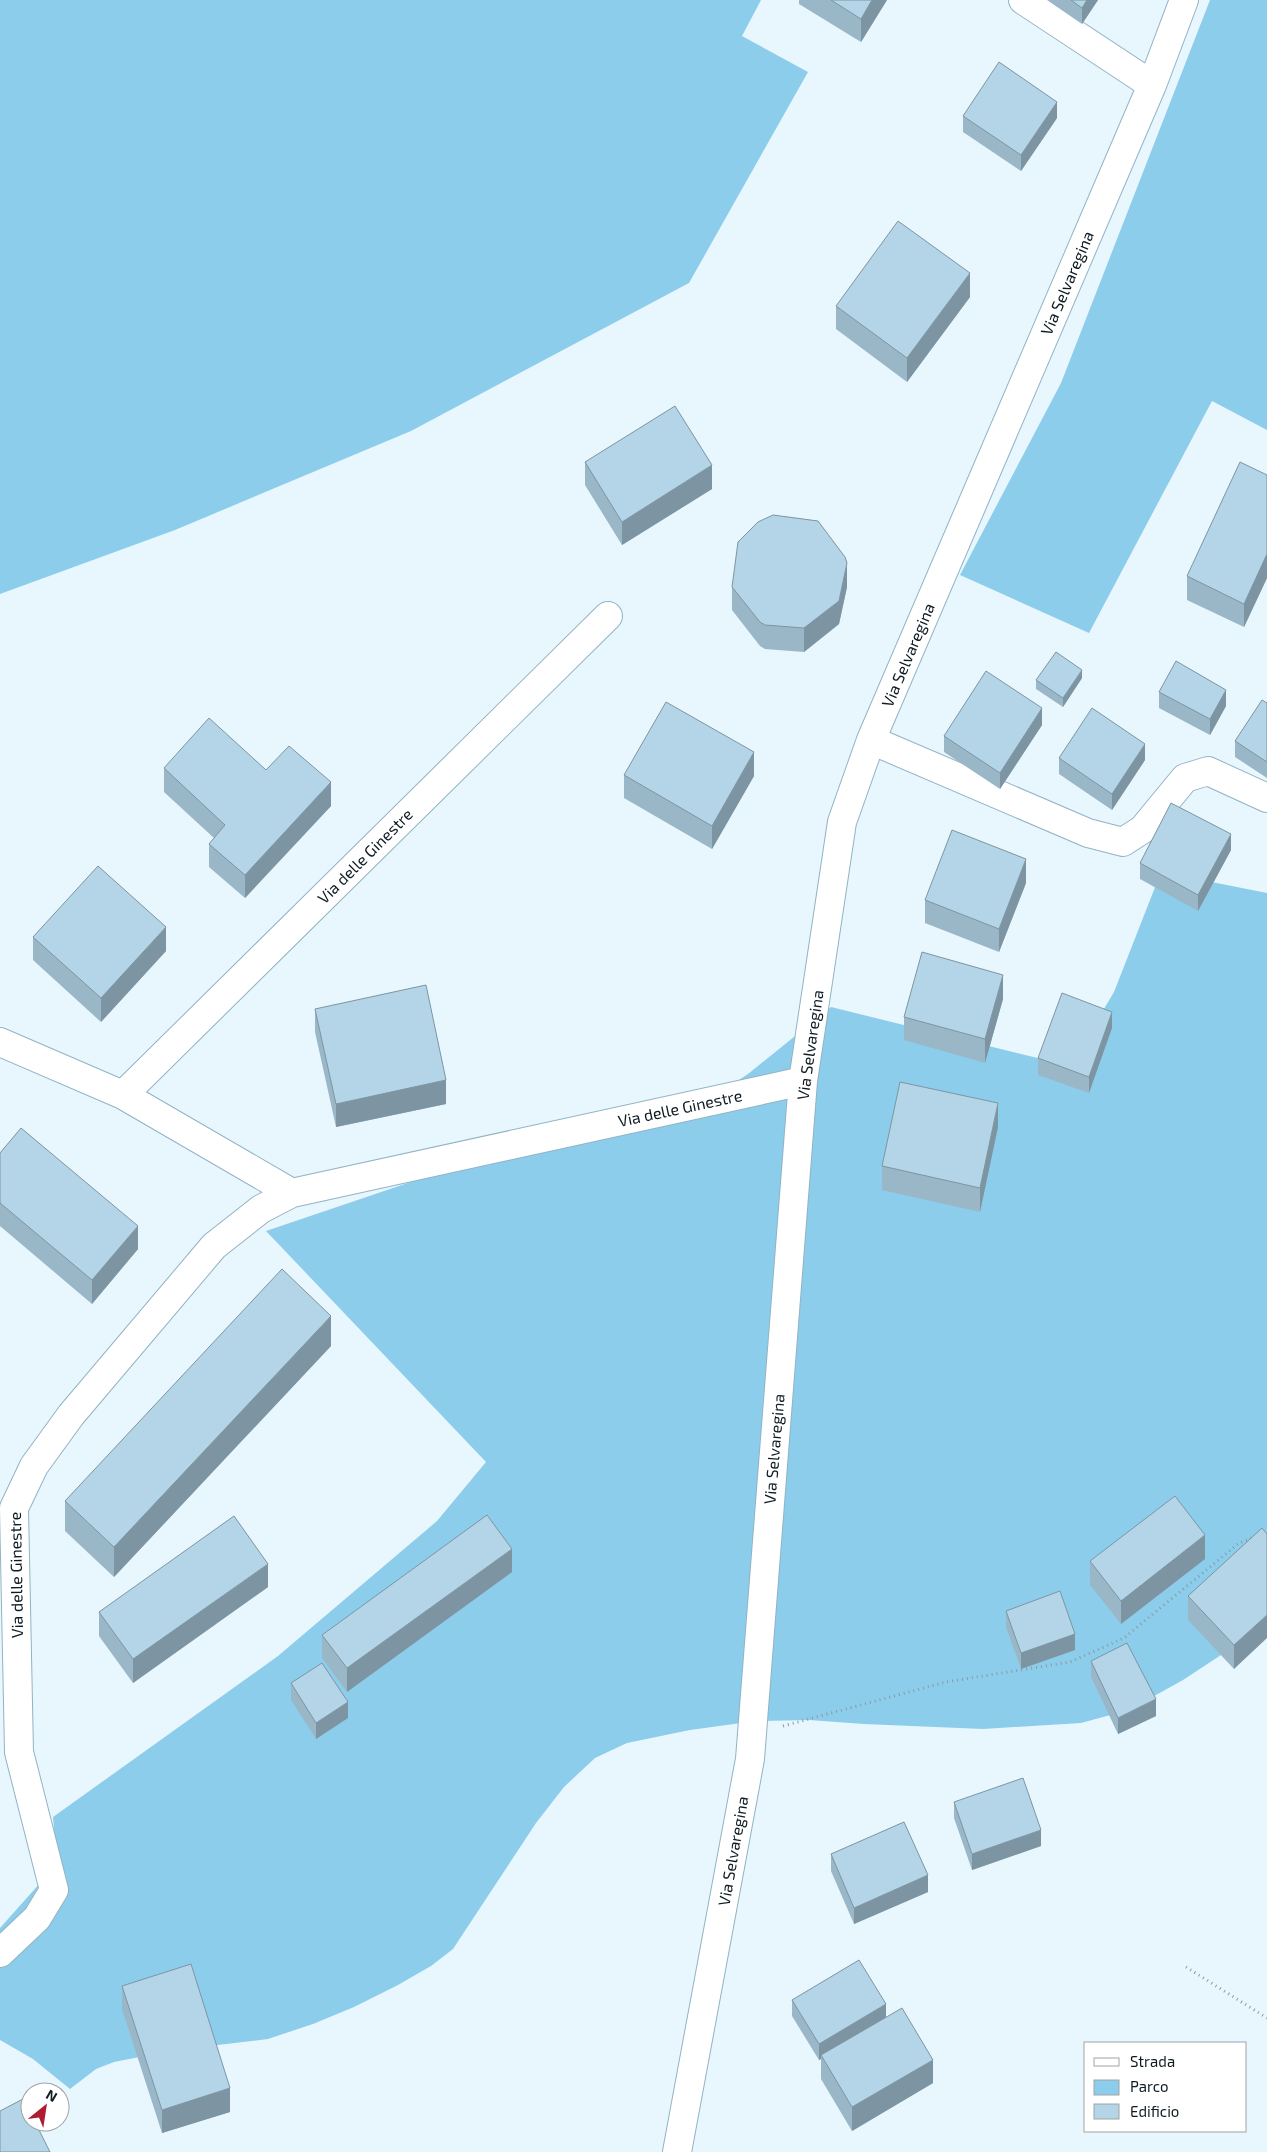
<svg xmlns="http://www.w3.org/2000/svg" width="1267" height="2152" font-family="'Exo 2',sans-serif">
<rect width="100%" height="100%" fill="#e8f6fe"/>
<path fill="#8dcdec" d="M0,0h761l-19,36 66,36 -119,211 -278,148 -236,99 -175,64z
M1210,0h57v430l-55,-29 -123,232 -129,-58 101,-192z
M1161,872l106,21v721l-46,41 -38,25 -54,30 -48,13 -98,6 -119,-5 -55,-4 -53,1 -66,9 -63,13 -32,15 -31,29 -28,36 -83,126 -22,17 -33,19 -44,22 -41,17 -45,15 -93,11 -61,12 -18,7 -26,20 -37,-30 -33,-19v-112l57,-64 -4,-47 225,-161 159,-135 49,-59 -220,-231 186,-63 255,-67 41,-27 83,-67 239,59 44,-74z"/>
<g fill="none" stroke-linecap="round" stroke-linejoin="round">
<g stroke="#91b3c4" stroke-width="30">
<path id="minor" d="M1023,0l129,85
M871,740l217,93 35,9 20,-13 42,-51 23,-7 59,27
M0,1042l123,53 169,98
M123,1095l485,-479
M0,1953l37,-35 17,-28 -35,-138 -5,-244 20,-42 37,-51 143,-169 47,-37 31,-16 511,-112
M677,2152l73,-393 53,-678 39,-259 29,-82 281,-655 32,-85"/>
</g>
<path stroke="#8c9aa1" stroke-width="3" stroke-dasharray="1 4" stroke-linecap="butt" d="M783,1726l163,-44 124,-20 54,-24 115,-95 16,-6
M1186,1967l81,51"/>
<use href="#minor" stroke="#fff" stroke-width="28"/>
</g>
<path fill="#9ab7c7" d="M799,0h88l-26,42 -62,-38z
M1047,0h51l-16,24z
M963,116l94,2 -36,53 -58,-39z
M970,297l-63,85 -71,-53v-23z
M585,462l127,27 -90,56 -37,-60z
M1267,475v103l-23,49 -57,-27v-24z
M732,587h115l-8,37 -35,28 -39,-3 -5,-3 -28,-36z
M1082,678l-19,29 -27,-18v-9z
M1159,692l67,14 -16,29 -51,-27z
M1267,703v75l-32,-21v-16z
M1042,725l-42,64 -56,-37v-16z
M1059,758l86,2 -33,50 -53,-36z
M164,768l102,2 65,36 -86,92 -36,-31v-23l5,-6 -50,-46z
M624,775l130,1 -42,73 -88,-51z
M1231,850l-33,61 -58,-32v-16z
M1026,883l-27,69 -74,-29v-23z
M33,937l133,14 -65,71 -68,-62z
M1003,999l-18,64 -81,-23v-23z
M315,1009l131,95 -110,23 -21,-95z
M1112,1028l-23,65 -51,-18v-17z
M998,1127l-18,85 -98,-22v-24z
M0,1153l138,96 -46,55 -92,-78z
M331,1346l-217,231 -49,-46v-30z
M1262,1528l-28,141 -46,-49v-24z
M1205,1559l-84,65 -31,-39v-24z
M512,1572l-165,120 -25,-34v-23z
M268,1587l-135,96 -34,-47v-24z
M1006,1611l69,39 -54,19 -15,-42z
M1091,1661l65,55 -38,18 -27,-57z
M291,1683l57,35 -32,21 -25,-39z
M954,1802l87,44 -69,24 -18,-52z
M831,1854l97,38 -74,32 -23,-53z
M122,1986l108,126 -68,21 -40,-124z
M792,2000l94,18 47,65 -81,48 -31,-52v-20l-2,1 -27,-44z"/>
<path fill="#7d95a2" d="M872,0h15l-26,42v-23z
M1087,0h11l-16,24v-16z
M1057,102v16l-36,53v-16z
M970,273v24l-63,85v-24z
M712,465v24l-90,56v-23z
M1267,554v24l-23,49v-23z
M847,563v24l-8,37 -35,28v-24z
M1082,670v8l-19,29v-9z
M1226,690v16l-16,29v-16z
M1042,708v17l-42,64v-16z
M1145,744v16l-33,50v-16z
M754,752v24l-42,73v-23z
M331,782v24l-86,92v-23z
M1231,834v16l-33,61v-16z
M1026,859v24l-27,69v-23z
M166,927v24l-65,71v-24z
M1003,975v24l-18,64v-24z
M1112,1012v16l-23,65v-16z
M446,1080v24l-110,23v-23z
M998,1103v24l-18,85v-24z
M138,1226v23l-46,55v-24z
M331,1316v30l-217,231v-30z
M1205,1535v24l-84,65v-23z
M512,1549v23l-165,120v-24z
M268,1564v23l-135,96v-24z
M1267,1615v23l-33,31v-24z
M1075,1634v16l-54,19v-16z
M1156,1699v17l-38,18v-16z
M348,1702v16l-32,21v-16z
M1041,1830v16l-69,24v-16z
M928,1875v17l-74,32v-16z
M886,2004v16l-65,35v4l-2,1v-16z
M933,2060v23l-81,48v-24z
M230,2088v24l-68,21v-23z"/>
<path fill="#b3d5e7" stroke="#7d95a2" d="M831,0h41l-11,19z
M1071,0h16l-5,8z
M999,62l58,40 -36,53 -58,-39z
M898,221l72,52 -63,85 -71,-52z
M675,406l37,59 -90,57 -37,-60z
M1240,462l27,13v79l-23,50 -57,-28z
M773,515l45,6 27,36 2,6 -8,38 -35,27 -39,-3 -5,-3 -28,-35 6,-45 20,-20z
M1056,652l26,18 -19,28 -27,-18z
M1176,661l50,29 -16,29 -51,-27z
M986,671l56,37 -42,65 -56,-37z
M1262,700l5,3v59l-32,-21z
M666,702l88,50 -42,74 -88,-51z
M1092,708l53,36 -33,50 -53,-36z
M209,718l57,52 23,-24 42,36 -86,93 -36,-31 16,-19 -61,-57z
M1171,803l60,31 -33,61 -58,-32z
M952,830l74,29 -27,70 -74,-29z
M98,866l68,61 -65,71 -68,-61z
M922,952l81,23 -18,64 -81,-22z
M426,985l20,95 -110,24 -21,-95z
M1062,993l50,19 -23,65 -51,-19z
M900,1082l98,21 -18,85 -98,-22z
M21,1128l117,98 -46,54 -92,-77v-50z
M282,1269l49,47 -217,231 -49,-46z
M1175,1496l30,39 -84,66 -31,-40z
M487,1515l25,34 -165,119 -25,-33z
M234,1516l34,48 -135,95 -34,-47z
M1262,1528l5,6v81l-33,30 -46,-49z
M1060,1591l15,43 -54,19 -15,-42z
M1127,1643l29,56 -38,19 -27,-57z
M322,1663l26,39 -32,21 -25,-40z
M1023,1778l18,52 -69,24 -18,-52z
M904,1822l24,53 -74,33 -23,-54z
M859,1960l27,44 -67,40 -27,-44z
M191,1964l39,124 -68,22 -40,-124z
M902,2008l31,52 -81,47 -31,-52z
M23,2099l7,14v9h5l15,30h-50v-41z"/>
<g text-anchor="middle" stroke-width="4" stroke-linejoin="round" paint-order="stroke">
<g font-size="16" fill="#0e1b21" stroke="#fff">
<text transform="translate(1067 283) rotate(-67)" y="6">Via Selvaregina</text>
<text transform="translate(908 655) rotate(-67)" y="6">Via Selvaregina</text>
<text transform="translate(365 856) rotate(-45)" y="6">Via delle Ginestre</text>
<text transform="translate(810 1045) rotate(-82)" y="6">Via Selvaregina</text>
<text transform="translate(680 1108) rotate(-12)" y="6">Via delle Ginestre</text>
<text transform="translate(774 1449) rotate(-85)" y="6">Via Selvaregina</text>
<text transform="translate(16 1575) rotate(-91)" y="6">Via delle Ginestre</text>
<text transform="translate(733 1851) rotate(-80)" y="6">Via Selvaregina</text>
</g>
</g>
<rect x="1084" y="2042" width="162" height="90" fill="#ffffff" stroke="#9fa4a6"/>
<rect x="1094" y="2058" width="25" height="8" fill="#ffffff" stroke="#9fa4a6"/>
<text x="1130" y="2067" font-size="15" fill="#0e1b21">Strada</text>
<rect x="1094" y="2080" width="25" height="15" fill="#8dcdec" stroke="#9fa4a6"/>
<text x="1130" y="2092" font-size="15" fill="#0e1b21">Parco</text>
<rect x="1094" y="2104" width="25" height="15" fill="#b3d5e7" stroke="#9fa4a6"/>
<text x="1130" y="2117" font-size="15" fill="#0e1b21">Edificio</text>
<g transform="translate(45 2107) rotate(30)"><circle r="24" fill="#ffffff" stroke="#9fa4a6"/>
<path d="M0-4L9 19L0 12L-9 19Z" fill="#af1b30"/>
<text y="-8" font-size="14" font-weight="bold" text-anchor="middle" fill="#0e1b21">N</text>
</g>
</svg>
